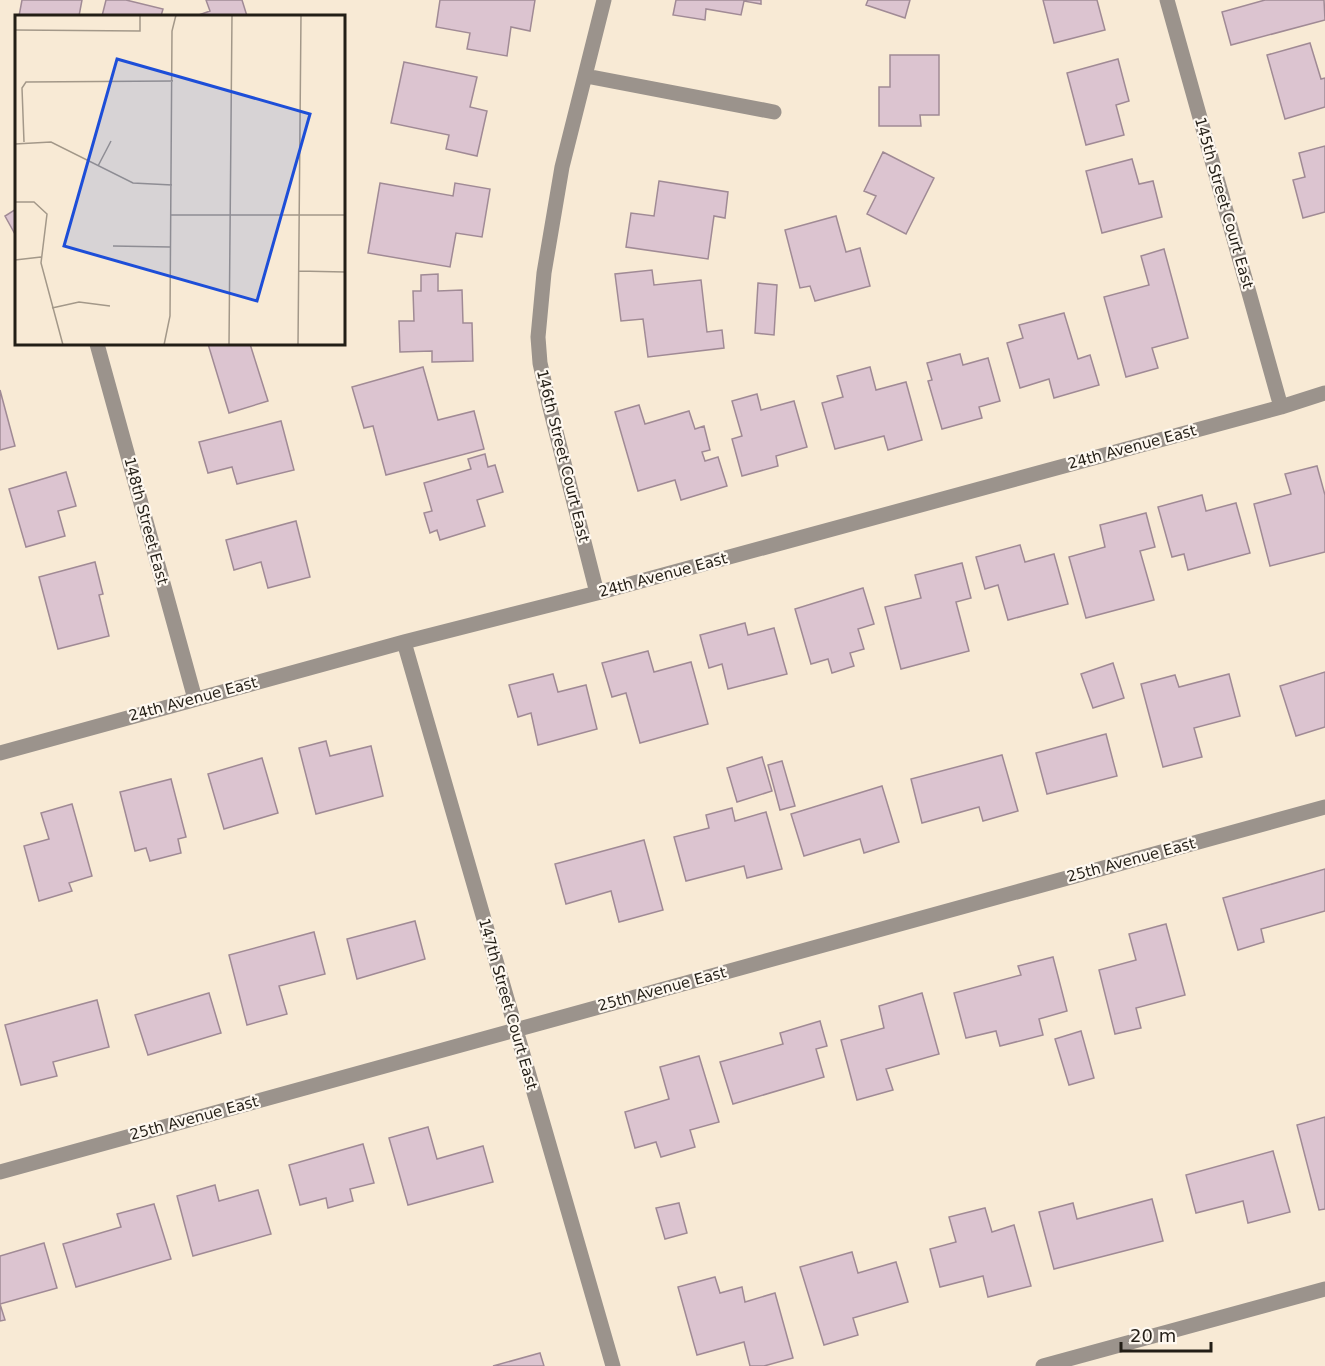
<svg xmlns="http://www.w3.org/2000/svg" width="1325" height="1366" font-family="'DejaVu Sans',sans-serif">
<rect width="100%" height="100%" fill="#f8ead5"/>
<path fill="#dcc4d0" stroke="#a08a95" stroke-width="1.5" d="M22,0h60l-3,16h-60z
M106,0h20l37,9 -2,7h-59z
M206,0h36l5,16h-51l14,-5z
M440,0h95l-5,31 -19,-4 -4,29 -40,-7 3,-16 -34,-6z
M676,0h85v4l-17,-3 -3,14 -35,-6 -1,11 -32,-5z
M868,0h42l-5,18 -39,-13z
M1043,0h54l8,30 -51,13z
M1265,0h59l1,20 -94,25 -9,-33z
M1310,43l11,36 4,-1v29l-40,12 -18,-64z
M890,55h49v60h-19l1,11h-42v-39h11z
M1118,59l11,42 -13,4 8,30 -38,10 -19,-72z
M404,62l73,15 -7,30 17,4 -10,45 -31,-7 3,-14 -58,-12z
M1325,146v66l-22,6 -10,-38 12,-3 -6,-24z
M883,152l51,26 -28,56 -39,-20 9,-18 -12,-5z
M1132,159l7,25 14,-3 9,36 -60,16 -16,-62z
M659,181l69,11 -3,26 -11,-2 -6,43 -82,-12 5,-34 23,3z
M380,183l73,13 2,-13 35,6 -8,48 -26,-4 -6,34 -82,-14z
M16,209v27l-11,-20z
M836,216l10,36 14,-4 10,38 -55,15 -5,-15 -10,2 -15,-58z
M1164,249l24,89 -36,10 6,20 -32,9 -22,-80 45,-12 -8,-29z
M652,270l2,15 47,-5 6,52 15,-2 2,18 -76,9 -5,-38 -22,2 -6,-47z
M438,274v17l24,-1 1,33h9l1,38 -41,1v-11l-32,1 -1,-31h15l-1,-30h8v-16z
M758,283l19,2 -3,50 -19,-2z
M1064,313l14,46 12,-4 9,30 -45,13 -5,-19 -29,9 -13,-45 16,-5 -4,-13z
M208,344h42l18,57 -39,12z
M960,354l3,11 25,-7 12,43 -21,6 3,11 -40,11 -14,-48 4,-1 -5,-17z
M423,367l15,53 36,-9 10,38 -98,26 -13,-49 -9,2 -12,-41z
M870,367l6,23 30,-8 16,58 -34,10 -4,-14 -49,13 -13,-46 21,-6 -6,-21z
M0,390l15,56 -15,4z
M757,394l4,16 33,-9 13,46 -31,9 2,10 -36,10 -10,-37 10,-3 -10,-35z
M639,405l6,19 44,-13 6,18 9,-3 6,24 -8,2 3,9 13,-4 9,29 -46,14 -6,-20 -37,11 -23,-79z
M281,421l13,49 -57,14 -5,-17 -24,6 -9,-31z
M485,454l3,13 7,-2 8,27 -26,8 8,26 -45,14 -3,-10 -7,3 -6,-20 8,-2 -8,-28 47,-14 -3,-10z
M1317,466l8,29v57l-55,14 -16,-62 37,-10 -6,-20z
M66,472l10,34 -18,5 7,25 -39,11 -17,-58z
M1202,495l4,16 30,-8 14,50 -62,17 -4,-16 -12,3 -14,-50z
M1146,513l9,34 -15,4 14,49 -68,18 -17,-61 36,-10 -5,-22z
M296,521l14,56 -42,11 -7,-26 -27,8 -8,-30z
M1020,545l5,17 29,-8 14,50 -60,16 -10,-35 -13,4 -9,-32z
M95,562l8,32 -4,1 10,41 -51,13 -19,-72z
M962,563l9,35 -15,4 13,49 -68,18 -16,-62 36,-9 -6,-23z
M863,588l11,36 -16,5 6,20 -14,4 4,13 -22,7 -4,-14 -17,5 -16,-55z
M745,623l3,12 26,-7 13,46 -59,15 -6,-25 -13,4 -9,-33z
M648,651l6,21 37,-10 17,62 -68,19 -14,-50 -14,4 -10,-34z
M1113,663l11,35 -31,10 -12,-34z
M1325,672v55l-29,9 -16,-50z
M553,674l5,18 28,-7 11,44 -59,16 -7,-32 -13,4 -9,-32z
M1229,674l11,42 -46,12 8,29 -39,10 -22,-83 34,-9 4,12z
M1106,734l11,42 -70,18 -11,-41z
M326,741l4,15 41,-10 12,50 -67,18 -17,-66z
M1002,755l16,56 -35,10 -4,-14 -57,16 -11,-44z
M762,757l10,34 -35,11 -10,-34z
M262,758l16,55 -54,16 -16,-55z
M782,761l13,45 -15,4 -12,-45z
M171,779l15,58 -8,2 3,14 -31,8 -4,-13 -11,3 -15,-59z
M882,786l17,56 -35,11 -4,-14 -56,17 -13,-42z
M72,804l20,72 -23,7 3,8 -33,10 -15,-55 25,-7 -8,-26z
M732,808l3,13 31,-9 16,57 -35,9 -3,-12 -58,15 -12,-44 35,-9 -3,-13z
M644,840l19,70 -44,12 -8,-31 -45,13 -11,-40z
M1325,869v42l-64,18 3,13 -26,8 -15,-52z
M415,921l10,38 -68,20 -10,-40z
M1166,924l19,71 -49,13 5,20 -26,6 -16,-64 37,-10 -7,-26z
M314,932l11,42 -46,12 8,28 -40,11 -18,-70z
M1053,957l14,54 -28,8 4,16 -43,11 -4,-15 -30,7 -12,-45 67,-18 -3,-9z
M209,993l12,40 -73,22 -13,-40z
M922,993l17,61 -53,15 7,21 -36,10 -16,-60 43,-12 -5,-22z
M97,1000l12,47 -56,15 4,14 -36,9 -16,-60z
M820,1021l7,25 -11,3 8,28 -91,27 -13,-42 63,-18 -3,-11z
M1081,1031l13,47 -25,7 -14,-46z
M699,1056l20,66 -29,8 5,17 -34,10 -5,-15 -21,6 -10,-36 44,-13 -9,-32z
M1325,1117v92l-6,1 -22,-85z
M428,1127l9,32 46,-13 10,36 -85,23 -19,-67z
M363,1144l11,39 -24,6 3,12 -25,7 -2,-10 -26,7 -11,-40z
M1273,1151l17,61 -42,11 -5,-22 -47,12 -10,-38z
M215,1185l4,16 39,-11 13,44 -78,22 -16,-60z
M1152,1199l11,42 -109,28 -15,-57 34,-9 4,16z
M679,1203l8,30 -22,6 -9,-31z
M154,1204l17,55 -95,28 -13,-43 58,-17 -4,-13z
M985,1208l7,24 22,-7 17,61 -43,11 -5,-21 -43,11 -10,-38 26,-7 -7,-25z
M44,1243l13,45 -57,16 5,16 -5,1v-65z
M852,1252l6,21 38,-11 12,40 -55,16 5,17 -34,10 -24,-78z
M715,1277l5,16 22,-6 3,15 30,-9 18,65 -29,8h-14l-6,-24 -47,13 -19,-68z
M540,1353l4,13h-51z"/>
<g fill="none" stroke-linecap="round" stroke-linejoin="round">
<path stroke="#9b938c" stroke-width="15" d="M1167,0l114,407
M586,76l188,36
M97,344l98,355
M597,593l-47,-185 -10,-45 -2,-26 6,-64 18,-106 42,-167
M404,642l209,724
M0,753l404,-111 193,-49 684,-186 44,-14
M0,1172l1325,-365
M1043,1366l282,-77"/>
</g>
<g text-anchor="middle" stroke-width="4.5" stroke-linejoin="round" paint-order="stroke">
<g font-size="15" fill="#231e16" stroke="#fef8f0">
<text transform="translate(1224 203) rotate(74)" y="5">145th Street Court East</text>
<text transform="translate(1132 447) rotate(-15)" y="5">24th Avenue East</text>
<text transform="translate(563 456) rotate(76)" y="5">146th Street Court East</text>
<text transform="translate(146 521) rotate(75)" y="5">148th Street East</text>
<text transform="translate(663 575) rotate(-15)" y="5">24th Avenue East</text>
<text transform="translate(193 699) rotate(-15)" y="5">24th Avenue East</text>
<text transform="translate(1131 860) rotate(-15)" y="5">25th Avenue East</text>
<text transform="translate(662 989) rotate(-15)" y="5">25th Avenue East</text>
<text transform="translate(508 1004) rotate(74)" y="5">147th Street Court East</text>
<text transform="translate(194 1118) rotate(-15)" y="5">25th Avenue East</text>
</g>
</g>
<g transform="translate(15 15)">
<rect width="330" height="330" fill="#f8ead5"/>
<path fill="none" stroke="#a39889" stroke-width="1.5" d="M0,15l125,1v-16M9,127l-2,-54 4,-6 147,-1M0,129l36,-2 82,41 39,2M83,151l13,-25M0,187h19l13,12 -6,49 22,82M156,200h174M98,231l57,1M0,245l26,-3M283,256l47,1M37,293l27,-6 31,4M149,330l6,-29 2,-285 4,-16M214,330l3,-330M283,330l3,-330"/>
<path fill="#1d4ed8" fill-opacity="0.15" stroke="#1d4ed8" stroke-width="3" d="M102,44l193,55 -53,187 -193,-55z"/>
<rect width="330" height="330" fill="none" stroke="#231e16" stroke-width="3"/>
</g>
<path d="M1121 1342v9h90v-9" fill="none" stroke="#231e16" stroke-width="3"/>
<text x="1130" y="1342" font-size="18" fill="#231e16" stroke="#fef8f0" stroke-width="4.5" paint-order="stroke">20 m</text>
</svg>
